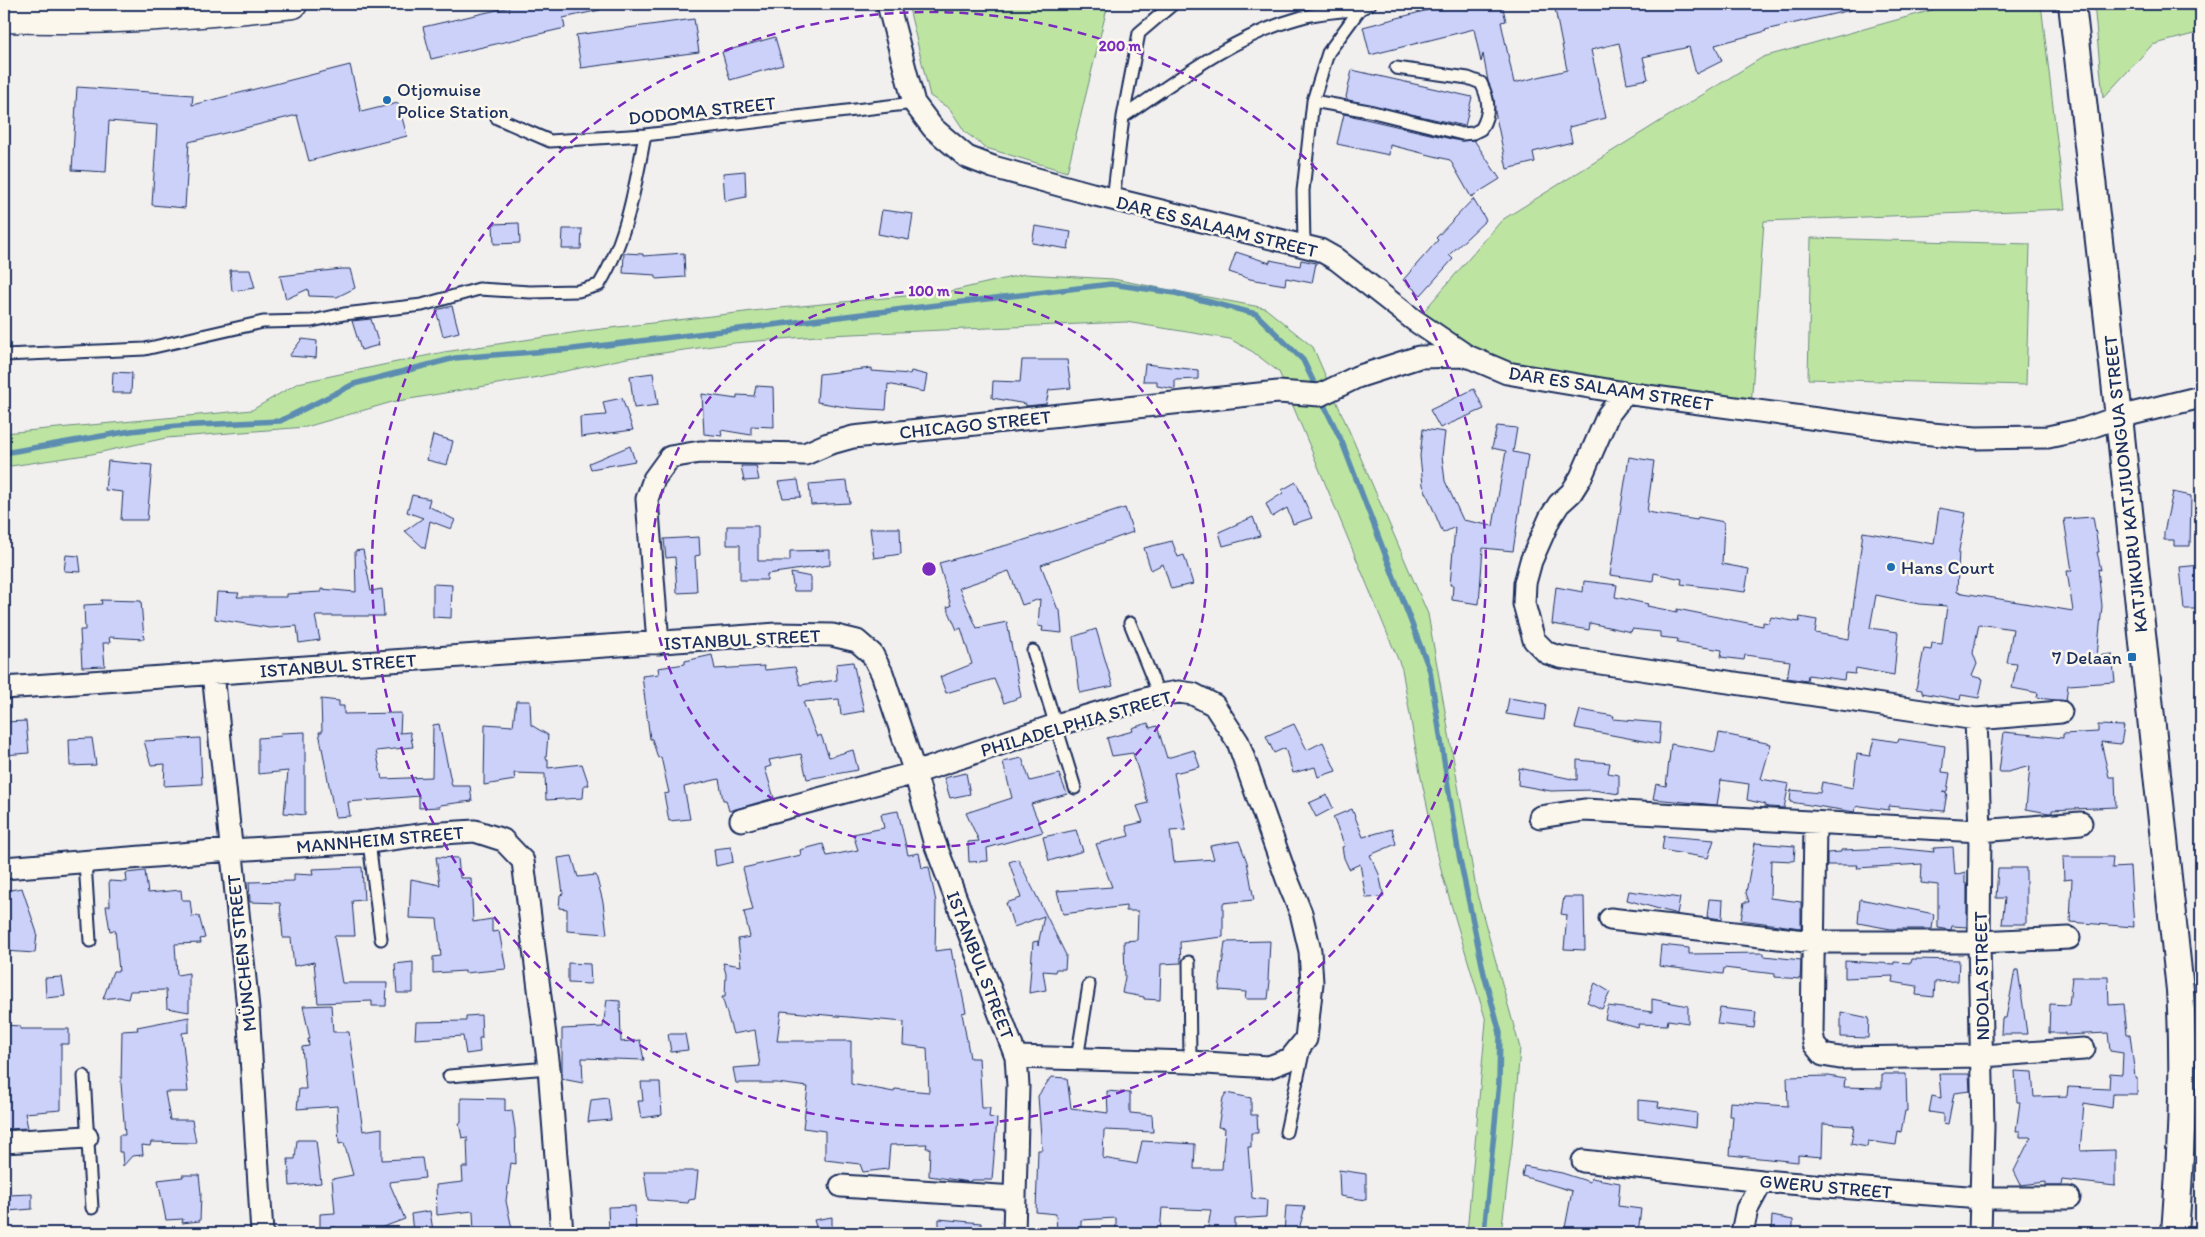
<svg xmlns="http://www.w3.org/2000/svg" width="2205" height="1237" font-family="Itim,sans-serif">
<rect width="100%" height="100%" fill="#f2efef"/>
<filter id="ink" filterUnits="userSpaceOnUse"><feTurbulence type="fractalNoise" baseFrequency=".02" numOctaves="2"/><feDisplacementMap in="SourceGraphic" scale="10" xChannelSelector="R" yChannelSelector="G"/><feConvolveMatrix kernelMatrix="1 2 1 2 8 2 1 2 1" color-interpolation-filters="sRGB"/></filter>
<g filter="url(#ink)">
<path fill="#bde5a1" stroke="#6c8a80" d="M908,4h200l-41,168 -81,-24 -21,-16 -15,-23 -20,-13z
M1954,4h87l24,205 -301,12 -13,186 -243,-37 -90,-52 84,-98 261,-163z
M2094,4h107v28l-49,13 -49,53z
M1811,238l219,6 -4,141 -218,-6z
M1025,274l88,5 152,29 48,39 115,267 49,280 43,154 -8,98 -11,87h-34l19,-212 -44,-147 -22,-101 -18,-104 -123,-297 -26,-20 -23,-13 -104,-17 -297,13 -95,8 -107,15 -89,19 -146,25 -86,25 -140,11 -74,16 -88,13v-34l248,-23 46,-27 146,-31 141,-21 185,-22 177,-17z"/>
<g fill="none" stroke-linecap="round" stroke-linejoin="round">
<path stroke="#5c8db1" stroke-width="5.5" d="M1321,399l21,43 88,229 28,179 26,124 16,59 -1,49 -15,151
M4,453l127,-22 46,-5 103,-5 74,-37 101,-26 118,-9 538,-65 64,9 81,21 47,46 15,31"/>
</g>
<path fill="#ccd1fa" stroke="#1b2f5e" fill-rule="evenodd" d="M523,4h76l1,6 -37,8 2,10 -134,31 -8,-32z
M1451,4h51l4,17 -5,1 13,61 53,-13 -13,-66h297v6l-86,20 1,1 -51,14 7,16 -26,13 -7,-27 -46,10 5,22 -21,4 -8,-40 -28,7 15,68 -37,9 3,15 -39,10 2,10 -28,7 -12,-57 -1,-14 -6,-17 -5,-27 -2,8 -7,-33 -104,26 -7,-28z
M694,19l5,33 -118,16 -5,-33z
M775,37l8,28 -53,15 -8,-28z
M350,65l11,47 37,-9 9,33 -98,25 -12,-46 -108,27 -4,66 -33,-3 5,-80 -48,-4 -3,51 -34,-2 5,-83 116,8 -1,10z
M1352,70l120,27 -7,29 -117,-26 -2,-3z
M1344,114l116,27 14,-1 26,39 -29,18 -21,-37 -60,-15 -1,10 -52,-11z
M745,171l1,26 -21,4 -2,-28z
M1473,199l13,21 -37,35 4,4 -32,36 -18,-15 35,-40 -2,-2z
M882,210l31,4 -4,26 -31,-6z
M519,223l1,20 -26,1 -1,-20z
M1035,226l36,6 -3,17 -36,-6z
M563,229h19l-1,20h-19z
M1236,252l34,11v-3l30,6 1,-6 15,3 -4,20 -26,-5 -1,7 -35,-6 -21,-7z
M624,253l19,1v2l41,-3 1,24 -29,2v-4l-33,-2z
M342,269h8l5,19 -18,9 -28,-1 -1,-7 -22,10 -6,-23z
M230,270h20l5,18 -23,3z
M452,306l7,26 -16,4 -7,-26z
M371,319l8,26 -18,5 -9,-29z
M302,339l15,2 -1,17 -27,-2z
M1022,360h45l4,28 -22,2 -3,14 -20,2v-2l-34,-6 1,-17 27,1z
M1145,364l53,6v9l-23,1v9l-18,-3v-5h-14z
M872,368v3l38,3 1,-3 16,4 -3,17 -36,-8 -2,26 -35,-2 -34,-6 2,-28z
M113,372l19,1 -1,20h-19z
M653,373l5,32 -24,3 -4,-32z
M756,386l17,1 1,40 -23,-1v9l-30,-5 1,6 -18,-2 -2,-40 35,5v-4l17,1z
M1474,389l10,20 -44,19 -10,-18z
M622,398l11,32 -52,7 -1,-20 26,-2 -3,-13z
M1497,426l20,2 -4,24 15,3 -15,96 -30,-3 -4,56 -27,-4 1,-15h-3l5,-58 -12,6 -20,-48 -3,-29 3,-27 22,3 -3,24 3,25 18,39 30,6 13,-75 -14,-3z
M433,435l20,6 -6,24 -20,-5z
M630,446l5,15 -44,8 -2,-6z
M1629,457l25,4 -7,51 50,8 1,-3 26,5 -2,42 27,5 -4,23 -64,-8 1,-5 -28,-6 -1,8 -43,-6z
M108,461l44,4 -5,55h-26l2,-28 -18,-2z
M741,466h15l3,14 -15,1z
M798,480l3,17 -18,1 -5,-16z
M847,481l3,22 -39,2 -2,-21z
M1296,482l16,36 -19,6 -6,-16 -15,9 -6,-13 17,-11 -1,-3z
M2173,492l18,4 -1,50h-16v-6h-10v-8z
M412,495l18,4 -2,7 27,14 -4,9 -21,-8 -5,28 -20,-18 18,-13 -16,-6z
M1125,508l8,24 -92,33 17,45h2l2,23 -20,-2 1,-4 -5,-1 2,-27 -18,6 -13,-34 -50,17 18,40 30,-6 14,75 -17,6 -10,-24 -48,14 -6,-16 32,-13 -11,-36 -4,2 -10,-23 4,-1 -12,-43 76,-20z
M1939,508l27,5 -7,37 -2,42 116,19 -6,-40h5l-8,-52 29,-2 6,35h-2l4,18 -3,-1 4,37 -5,50 15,-2 3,28 -47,3 -2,16 -29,-3 1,-5 -26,-5 5,-24 -10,-1 6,-34 -34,-5 -6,29 4,11 -5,12 11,3 -4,19 -18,-3 -1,5 -38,-7v-3l-6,-1 8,-40 7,1 1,-7 10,1 5,-38 -28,-2 -43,-9 -6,33 28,4 -4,43 -38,-7 -1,6 -10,-1 -1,7 -36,-5 -1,6 -20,-3 3,-17 -45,-6 -1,5 -23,-3 1,-7 -45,-7 1,-4 -18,-2v-5l-28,-3 -1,3 -41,-9 -1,7 -37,-6 4,-37 27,5 1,-11 33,4 -2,12 33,7 -1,2 30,6v-3l86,17v-4l6,1 2,-6 28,5 1,-5 17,3 -2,13 34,6 14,-107 71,12z
M1253,517l7,19 -37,10 -4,-14z
M727,526h31v35h32v-10l40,-1v15l-63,9v6h-27v-35h-13z
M870,528h30l1,26 -27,4z
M699,537l1,18 -5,1 2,36 -20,1 -2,-36 -9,1 -2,-19z
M1172,541l6,16 6,-2 9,29 -22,5 -8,-25 -12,6 -7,-22z
M363,550l8,41 11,-2 2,27h-69l5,24 -21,3 -2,-17 -27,2 -55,-9 2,-27 22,1 -2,4h50v-3l34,-2v-3l35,3 -1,-41z
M66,555l13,1 2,16 -17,-1z
M2201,565v22l-3,1 1,21h-15l-4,-42z
M791,573l20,4v14h-17z
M433,584l19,1 -1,33 -18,-1z
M101,600l40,1 3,38 -35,-2 1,6h-7l2,23 -23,1 -2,-37h5l-1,-25 18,-1z
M1096,629l17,57 -33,7 -7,-56z
M712,655l3,14 49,-3 1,4 30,-3 5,18 37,-5 -1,-16 17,-2 11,49 -23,4 -2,-16 -36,3 14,35 4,-2 8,22 24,-7 5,20 -51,9 -6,-25 -32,6 2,6 -6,2 9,30 -45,13 -3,-11h-3l-4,-21 -35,8 6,32 -21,2 -5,-27 5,-1 -8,-36 -3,1 -6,-19h-2l-8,-63 17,-2 -1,-6 27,-4v-3z
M1509,698l37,6 -2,16 -38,-6z
M321,699l18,2v5h5v8l57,-1 -1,20 10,-1 3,15 -37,4 6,28 50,-2 1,-52 6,-1 13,62h18l2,15 -32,4v2l-21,1v-12l-71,6 2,14 -15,1 -16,-85h3z
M516,701h14l1,24 17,10 -2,24h2v9l34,-4 7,21h-5l-1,13 -37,2 -1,-26 -31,-1 1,7 -31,5 1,-61 28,2z
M1580,710l34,6 -1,3 48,4 -2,21 -84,-16z
M26,721l3,32 -25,2v-33z
M1148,723l2,5 7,-2 10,32 27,-8 6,17 -26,6 12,57 -16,1 4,31 40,-3 -4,-13 29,-5 8,21 7,38 -31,3v34l-43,5 1,21 -20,1 -1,36 -16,-1v-2l-22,-4 3,-16 -1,-36 13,-1 1,-29h-12v-5l-63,8 -6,-23 55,-4 -16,-43 33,-8 -3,-10 17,-4 -6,-16 11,-3 -15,-50 -21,3 -5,-18 26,-7 -1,-3z
M1294,724l13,26 16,-8 13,29 -18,6 -3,-10 -22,6 -8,-25 -11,5 -8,-17z
M2098,725l26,1 -3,18 -20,-2 8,35h6l1,30 -64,3v3h-3l-23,-4 4,-43 -22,6h-9l5,-40 59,6v-4l35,-2z
M305,732v83l-21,-2 4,-42 -30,3v-36l24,-2 -1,-3z
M1719,733l52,11 -10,35 28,5 -5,24 -15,-1 -5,-1 1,-2 -18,-4 2,-16 -28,-4 -4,25 -64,-6 3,-15 10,2 5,-42 44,8z
M92,738l4,27 -26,1 -1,-27z
M200,738l2,46 -38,2 1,-22 -14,1 -7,-24z
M1874,738l24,4 1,-3 46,7 -3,26 8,1 -3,18 -5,1 5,1 -3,18 -55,-5v4l-28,-4 -5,1 -1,5 -65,-10 1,-12 29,3 2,-11 31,6 4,-34 13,2z
M1022,758l8,23 29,-7 8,20 -36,10 12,28 -56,16 1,13 -19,1 -1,-20 11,-1 -13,-28 46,-15 -9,-36z
M1577,760l33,3 -2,10 11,2v19l-26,-4 -42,1 -33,-6 1,-17 58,12z
M966,773l4,21 -20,4 -6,-20z
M1327,795l6,13 -17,9 -7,-14z
M1352,809l11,28 29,-8 4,15 -26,11 9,19 5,23 -18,1 -6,-34 -11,5 -5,-11 -2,-11 3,-1 -12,-29z
M898,811l10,44 11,-2 3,15 7,-1 7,35 -1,49 16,-2 2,11h2l11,52 -4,1 8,45h9l3,50h8l-1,9 8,2 -5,61h-21l-1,2 -41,-6 1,-28h-4l1,-4 -37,1 -2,24 -25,3 -3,-8 -35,-4v-29l-22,-3 5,-41 -31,-4h-41l-3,-15 27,-2 -5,-36 -22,4 -11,-37h3l1,-23 -3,-11 18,3 -3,-27 12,-2 -6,-25 9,-2 -10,-42 58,-13 -1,-5 23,-6 4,12 31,-6 -5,-16 31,-6 -3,-14zM781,1011l123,11 -1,23 24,3 2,44 -34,-3 -1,3 -43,-8v-43h-74z
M1076,830l7,21 -34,10 -6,-24z
M1664,836l50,4 -6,18 -46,-8z
M1755,843l40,3 -1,15 -23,-1 -1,38 31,4v26l-60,-8 3,-18h5l-3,-9z
M731,847l2,15 -17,4 -2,-17z
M1953,847l2,28 10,-3v12h2v43l-15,-1 -1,4 -13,-2v-43l-17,-2 1,-19 -65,4 1,-3h-31v-12l14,-1v-2l53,-2 40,4 -1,-4z
M572,856l6,21 18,-2 7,27 4,32 -40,-3v-22l-8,-1 1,-13 3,-1 -5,-36z
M436,857l22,1 2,20h11l2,44 19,-3v13l7,-1 7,38 -41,4v-2l-32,2v-16l8,-1 -4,-37 -28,-1 2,-39 29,6z
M2063,857h50l-1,11 18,-1 4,60 -64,-5 2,-43 -8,1z
M1018,859l48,96 -1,14h-9l-1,3 -12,-1 3,19 -17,3 4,-51 5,-1v4l6,-29 -30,11 -8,-24 15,-5 -12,-36z
M362,867l2,33 -12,1 3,35h-21l8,47h45l-1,23h-14v-5l-54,2 -4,-41 -20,4 -3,-28h-8l-3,-35 -30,-1 -1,-20 45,-1v-7l19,1 -1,-6z
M1998,868h28v56h-24l3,-26h-9z
M145,871l3,22 33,-3 1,10h8l2,17 7,-1 6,22 -5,1 1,4 -26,1 2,31 12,-2v39l-22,-4 -1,-18 -36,1 -2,8 -9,-2 -16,2 10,-28h6l-4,-41 -5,1 -4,-25h4l-1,-25 18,1 -1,-9z
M22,888l15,45 -2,20 -31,-2v-60z
M1629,891l51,7 -3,16 -50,-14z
M1564,897h20l1,53 -21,-1 3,-34 -6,-1z
M1709,899l14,1 -1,19 -15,-2z
M1860,899l74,15 -2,15h-41l-33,-6z
M1270,941l-2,40h2l-2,18h-23l1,-7 -27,-2 6,-48z
M1661,945l28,3v6l75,-1v3l37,4 -1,19 -25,-2v-3l-51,-6 -1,6 -64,-8z
M1912,959l47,1 -1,21 -23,1 -1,15 -18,-2 1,-9 -25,-4 1,-6 -48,2v-17l49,3v-2l17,1z
M413,962v31h-16l-2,-29z
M568,963l22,1 1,20 -23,-1z
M2015,970h3l9,64h-26l1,-16h4z
M62,977l3,19 -19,2 -1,-20z
M2072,977h36l1,28 15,-1 3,30h3l5,43h2v17h-24l-1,14 -28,-5 -4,48 35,-1v36l-53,-6 -1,6h-15v-4l-25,3 -7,-14 17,-34h-11v-6h-4l4,-29h-3l-2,-31 17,1 2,25 33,-1 1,-9 41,2 1,-16 12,1 1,-21 -13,-2 -2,-18 -43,2v-2h-16l1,-29 19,1z
M1595,983l15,9 -8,17 -15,-7z
M1652,999l36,7v17l-20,-3 -1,5 -28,-1 -1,4 -33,-9 3,-13 44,6z
M607,1000l13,1 1,41 19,-2 4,20 -62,-2 1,25 -21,-4v-50l41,-2z
M331,1005l2,27h16l14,99 19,-3v32l40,-2 3,20 -36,4 16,37 -38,14h-30l-1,-6 -16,1v-14l15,-1 -3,-34 21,-4 -9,-32 -5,1 -2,-38 -40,3 2,-20h7l-4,-42 7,-1 -1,-7h2l-7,-33z
M1720,1008l36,4 -2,16 -37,-4z
M1841,1012l28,6 -1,20 -27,-1z
M481,1015l1,23h-3l1,14 -14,2 -3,-18 -48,3 1,-17 50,-1v-5z
M189,1017v15l-7,1 6,59h-23l5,28h22l4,23 -45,-1 -1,4 -8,-1 1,10 -11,1 -9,10 -1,-14h-3v-17h6l-4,-52 1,-52 16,-1 -1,-3z
M4,1025l16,1v3h49v15h-8v66l-36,3 3,15 -24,1z
M668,1034h17l3,16 -17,2z
M1882,1074h24l1,37h-2l-4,21 -3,-1 -2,14 -28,-4 -1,6 -16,-3 3,-18 -31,-2 -1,33 -24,-2v7l-68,-7 3,-39h-4l1,-14 58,4 -1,-29 42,-1 16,3 -1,8 38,1z
M1939,1074h30l1,17 -16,2 -6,31 -5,-1v-9l-14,-2 3,-16 9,2z
M1051,1077l16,1 4,30 37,5 -1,-22 23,2v20l22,2 1,17 -49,-2 -1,28 34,6 5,-23 53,3 -1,25h28l3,-41 -7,-1 5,-29 3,-5 25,5v17h6l1,18h-7v14h-3l4,51 15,2 -1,17 -31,2v14h-28l4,-23 -49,-2 -2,25h-44v-15l-35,2v13h-24l-1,-19 -20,-2 2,-62h4l-4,-54z
M641,1082h19l2,33 -21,3 -3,-17h5z
M461,1098l44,1v12l7,-1 3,19 1,35 -5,-1 -5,38 7,32h-39l-1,-22 -36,4 -1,-30 27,-3 -1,-15h6l-1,-30 -5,1 -3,-15h2z
M608,1098l3,22 -23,2 3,-22z
M1638,1100l21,2 -1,5 39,6 -1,15 -58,-9z
M297,1140h19l5,43 -31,3 -2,-27h7z
M1524,1166l38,7 28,9 1,-4 29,5 -2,23 23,3 -3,24 -31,-4 -1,3 -28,-4 -2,5h-12l8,-42 -50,-15z
M1339,1170l27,4v26l-26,-4z
M644,1171h54l-3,28 -6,1 -1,3 -40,-3z
M182,1175h17l2,18 -1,28 -18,2 1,-4 -17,1 -8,-40 25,-3z
M32,1194v15l-24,2v-16z
M635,1206l1,27 -27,-2 -1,-24z
M1286,1206l19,1 -7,26h-14z
M430,1211l3,20 -20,1 -2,-18z
M1772,1216l21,4v13h-22z
M832,1217v16h-14l-4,-13z
M939,1219l42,4v10h-42z"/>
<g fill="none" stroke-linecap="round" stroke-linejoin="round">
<g stroke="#1b2f5e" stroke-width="15">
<path id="service" d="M1313,101l56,10 93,23 11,-1 8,-4c10,-17 8,-30 0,-46l-13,-5 -72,-10
M1123,117c55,-38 111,-81 176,-99 19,-6 41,-6 61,-9
M497,118l53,23 95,-6 269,-32
M1113,200l10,-83 16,-84 34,-29
M1304,246l-1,-55 10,-90 15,-48 32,-44 10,-5
M4,355l141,-6 118,-27 49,-1 32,-7 78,-9 57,-16 51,3 48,-1 21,-6c28,-46 36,-98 46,-150
M1130,623l29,72
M1033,651l42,137
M369,842l12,97
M85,862l5,79
M1189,962l1,100
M1077,1059l12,-74
M84,1076l8,132
M449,1076l100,-8
M1286,1132l18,-84"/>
</g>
<g stroke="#1b2f5e" stroke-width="25">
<path id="minor" d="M888,4l26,99 19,25 34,29 26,10 99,27 228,56 16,9 78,61 53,36 40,17 118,20 296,40 55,5 72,-1 37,-8 34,-12 82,-20
M1625,393l-17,22 -27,62 -10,16 -12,11 -9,14 -19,43 -6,22 -1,21 10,36 13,13 13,4 416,62 85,-7
M658,643l-11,-144 7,-20 16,-22 30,-5 105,2 23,-10 25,-7 425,-45 42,3 37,-18 62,-20 48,-1
M213,673l35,335 14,225
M4,688l773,-54 55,1 25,6 15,13 10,19 33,100 19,68 82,216 2,29 -4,147
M1976,719l4,112 -1,111 4,185 -3,106
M1540,817l44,-7 396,21 101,-8
M741,820l174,-47 141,-48 103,-30 20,-3 14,2 21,11 24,37 49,137 14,34 9,38 2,32 -6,56 -16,20 -21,8 -79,-5 -174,-5
M1815,824l-3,209 2,11 9,11 17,3 142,-2 102,-7
M4,868l226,-18 139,-8 58,-8 48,-3 28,9 20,21 26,207 13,165
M1610,919l204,23h165l90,-4
M4,1142l83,-5
M1583,1161l179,20 218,17h89
M841,1186l174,11
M1742,1233l5,-24 15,-28"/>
</g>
<g stroke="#1b2f5e" stroke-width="30">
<path id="tertiary" d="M2072,4l47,413 61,573c5,82 1,162 -5,243"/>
</g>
<g stroke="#1b2f5e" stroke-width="31">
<path id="secondary" d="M4,18c96,4 193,-3 289,-14"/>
</g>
<use href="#service" stroke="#fbf7ec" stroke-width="11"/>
<use href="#minor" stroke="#fbf7ec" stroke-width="21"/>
<use href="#tertiary" stroke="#fbf7ec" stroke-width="26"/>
<use href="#secondary" stroke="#fbf7ec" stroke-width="28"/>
</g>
</g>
<g fill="none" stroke="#7b2cbf" stroke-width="2.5" stroke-dasharray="9 6">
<circle cx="929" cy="569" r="278"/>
<circle cx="929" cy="569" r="557"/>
</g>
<g fill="#1f6fb2" stroke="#fbf7ec" stroke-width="2">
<circle cx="387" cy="100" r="5"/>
<circle cx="1891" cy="567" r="5"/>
<rect x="2127" y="652" width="10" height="10" rx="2.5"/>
</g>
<g text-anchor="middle" stroke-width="5" stroke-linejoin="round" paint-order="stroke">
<g font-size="19" fill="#1b2f5e" stroke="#fbf7ec" text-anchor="start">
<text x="397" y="96">Otjomuise<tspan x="397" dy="22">Police Station</tspan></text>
<text x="1901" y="574">Hans Court</text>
<text x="2122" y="664" text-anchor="end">7 Delaan</text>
</g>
<g font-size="19" fill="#1b2f5e" stroke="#fbf7ec">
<text transform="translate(702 110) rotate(-6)" y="7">DODOMA STREET</text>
<text transform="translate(1217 226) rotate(14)" y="7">DAR ES SALAAM STREET</text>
<text transform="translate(1611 388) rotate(9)" y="7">DAR ES SALAAM STREET</text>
<text transform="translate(975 424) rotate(-6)" y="7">CHICAGO STREET</text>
<text transform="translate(2125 484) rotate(-96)" y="7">KATJIKURU KATJIUONGUA STREET</text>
<text transform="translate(742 639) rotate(-3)" y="7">ISTANBUL STREET</text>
<text transform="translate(338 665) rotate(-4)" y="7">ISTANBUL STREET</text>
<text transform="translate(1076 723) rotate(-16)" y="7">PHILADELPHIA STREET</text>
<text transform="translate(380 839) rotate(-5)" y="7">MANNHEIM STREET</text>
<text transform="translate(241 953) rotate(-96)" y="7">MÜNCHEN STREET</text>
<text transform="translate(981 965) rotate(69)" y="7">ISTANBUL STREET</text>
<text transform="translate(1981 976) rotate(-91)" y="7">NDOLA STREET</text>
<text transform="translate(1826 1186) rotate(5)" y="7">GWERU STREET</text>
</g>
</g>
<circle cx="929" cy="569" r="8" fill="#7b2cbf" stroke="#fbf7ec" stroke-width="2.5"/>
<g font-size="15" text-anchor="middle" font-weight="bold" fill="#7b2cbf" stroke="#fbf7ec" stroke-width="5" stroke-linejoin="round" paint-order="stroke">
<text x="1120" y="51">200 m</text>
<text x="929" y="296">100 m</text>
</g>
<rect width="2205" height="1237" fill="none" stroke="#fbf7ec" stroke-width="20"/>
<rect x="10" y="10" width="2185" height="1217" fill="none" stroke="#1b2f5e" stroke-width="2" filter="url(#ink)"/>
</svg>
